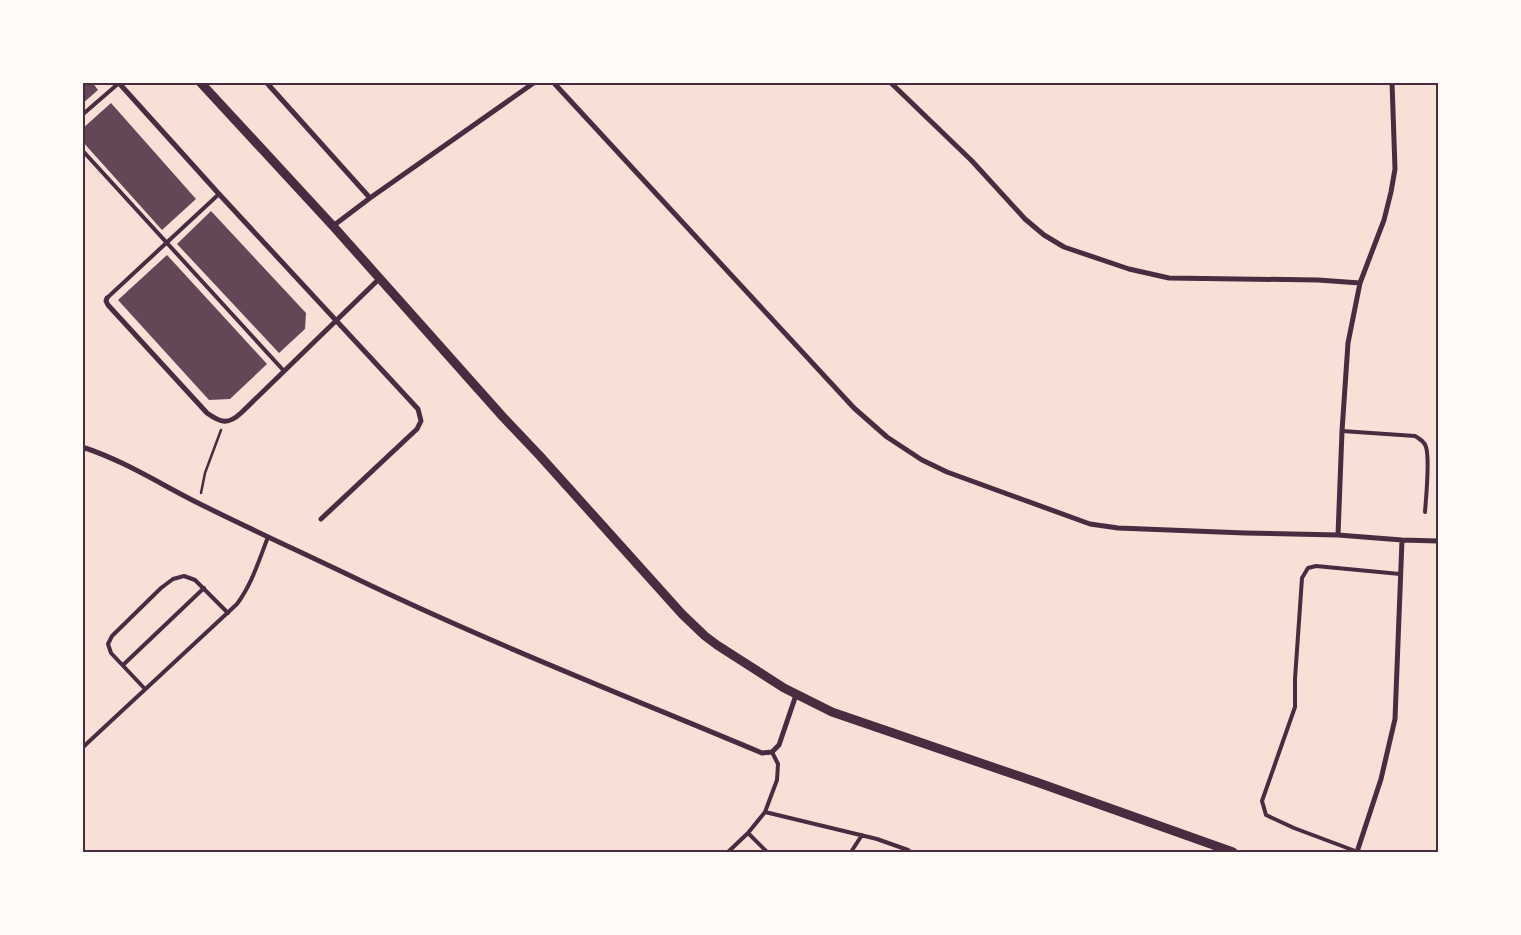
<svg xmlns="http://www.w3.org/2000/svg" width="1521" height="935" font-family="'Titillium Web',sans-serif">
<rect width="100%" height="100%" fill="#f7e1d7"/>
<path fill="#644757" d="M82,82h10l6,8 -16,14z
M111,103l85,96 -34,31 -80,-89v-12z
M211,211l95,102 -1,16 -26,24 -102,-109z
M167,255l100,109 -37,35 -21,1 -91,-100z"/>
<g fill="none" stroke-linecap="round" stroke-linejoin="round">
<path stroke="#4a2c40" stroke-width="2.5" d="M201,493l4,-20 16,-43"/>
<path stroke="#4a2c40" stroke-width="4" d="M82,115l37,-32
M82,150l202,221
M107,298l112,-104
M1342,431l73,5c5,3 10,6 11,11 4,12 0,51 -1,65
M123,665l81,-77
M145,689l-34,-36 -3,-9 4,-8 49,-48 12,-9 11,-3 11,4 33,33
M82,748l155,-144c15,-20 22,-44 31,-67
M765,812l112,27 31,11 2,2
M748,833l19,19
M728,852l20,-19 17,-21 12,-32 1,-16 -6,-12
M851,852l11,-17
M1358,852l-64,-24 -28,-13 -4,-14 33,-94v-28l7,-101 6,-10 8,-2 84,8"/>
<path stroke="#4a2c40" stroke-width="5" d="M118,82l101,112 199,215 3,12 -4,8 -96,90
M266,82l104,116
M553,82l301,326 33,29 35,23 25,12 143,52 28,4 127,5 93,2 64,5 36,1
M890,82l82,79 53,58 19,16 20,12 65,22 40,9 149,2 42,3
M333,226l37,-28 165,-116
M107,298l-1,3 2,4 99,108c14,10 21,12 34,0l139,-135
M82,447c41,13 78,37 116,56 52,26 105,50 157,75 133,64 271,118 407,175l10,-1 7,-7 17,-50
M1338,535l4,-104 6,-88 12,-60 24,-63 7,-28 4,-23 -3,-87
M1357,852l24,-73 14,-60 7,-179"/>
<path stroke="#4a2c40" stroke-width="9" d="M200,82l133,144 170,191 37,39 142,158 23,22 12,9 67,43 48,24 210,72 191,68"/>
</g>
<rect width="1521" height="935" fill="none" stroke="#fffaf5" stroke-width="168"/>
<rect x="84" y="84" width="1353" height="767" fill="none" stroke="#4a2c40" stroke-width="2"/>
</svg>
